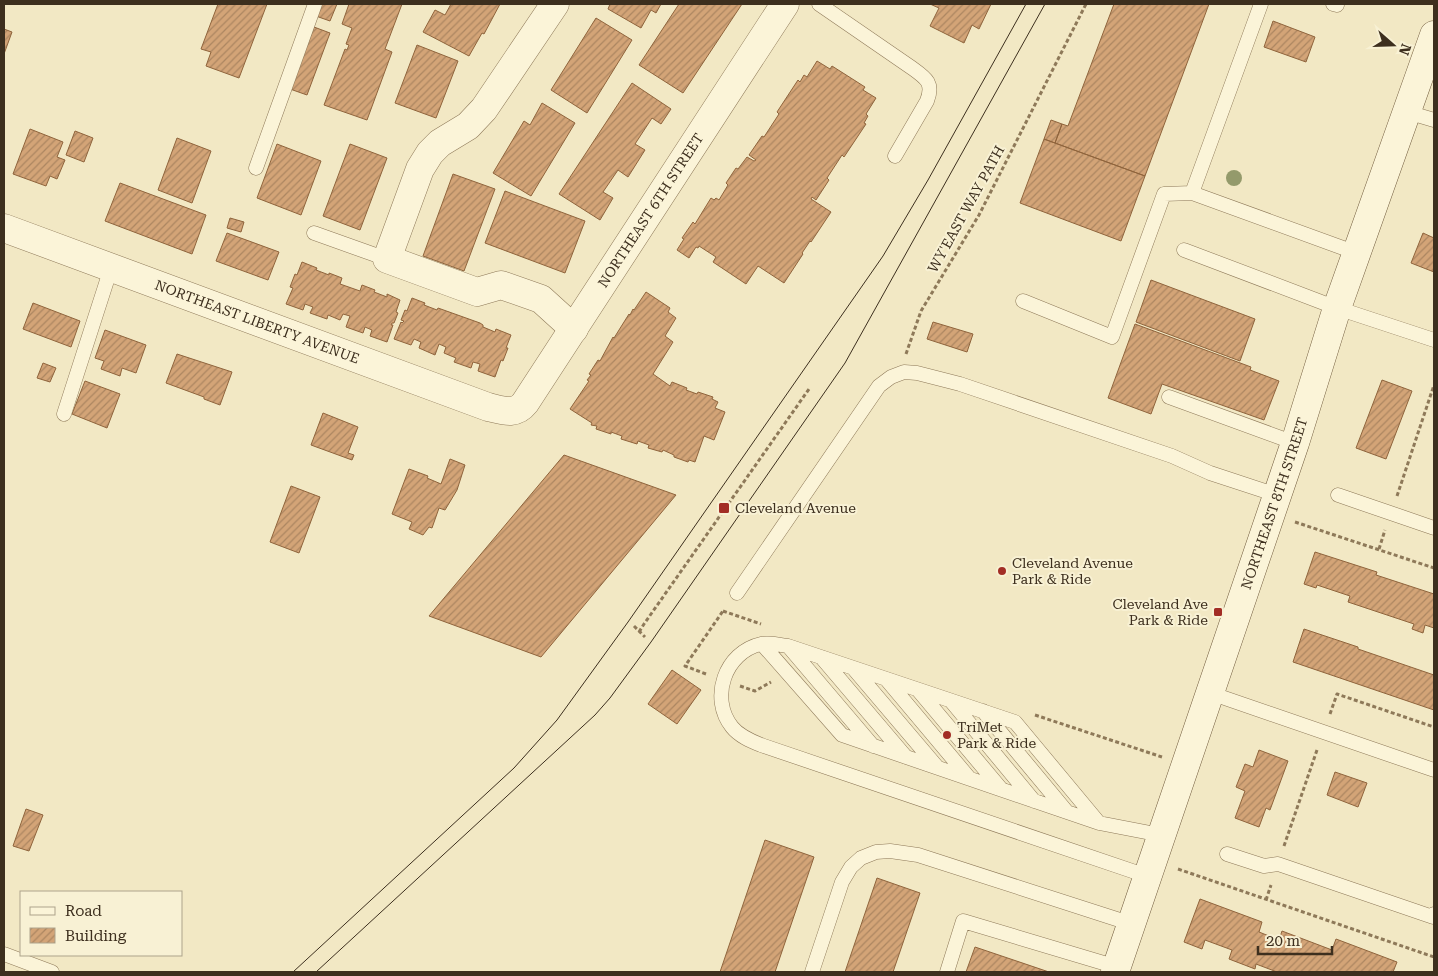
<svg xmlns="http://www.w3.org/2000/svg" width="1438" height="976" font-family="'Roboto Serif',serif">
<defs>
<pattern id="building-hatch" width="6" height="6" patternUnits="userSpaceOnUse" patternTransform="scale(1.25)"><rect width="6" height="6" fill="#d3a477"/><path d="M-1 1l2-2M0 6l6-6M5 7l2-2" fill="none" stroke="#ac8661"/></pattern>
</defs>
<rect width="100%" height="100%" fill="#f2e8c4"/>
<path fill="url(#building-hatch)" stroke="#8f643c" d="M218,4h49l-28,74 -33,-12 5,-14 -10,-3z
M317,4h20l-7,17 -17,-6z
M349,4h53l-17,45 7,3 -25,68 -43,-15 21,-56 2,1 2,-5 -3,-1 6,-16 -10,-4z
M451,4h49l-16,30 -2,-1 -13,23 -46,-24 12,-22 10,5z
M610,4h51l-5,9 -5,-3 -10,18 -33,-19z
M679,4h63l-59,89 -44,-28z
M930,4h61l-12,25 -7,-4 -8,18 -34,-17 9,-18z
M1114,4h95l-64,172 -90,-33 7,-19 6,2z
M596,18l36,22 -45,73 -36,-23z
M1273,21l42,16 -9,25 -42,-15z
M314,27l16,6 -23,62 -17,-6z
M4,29l8,3 -8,22z
M417,45l41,16 -22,57 -41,-15z
M817,61l13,8 2,-3 33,21 -2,3 13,8 -10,16 2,2 -4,7 2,1 -22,33 -2,-2 -15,23 2,2 -13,20 -4,-3 -1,2 20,13 -20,30 -1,-1 -8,12 1,1 -19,29 -26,-17 -12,18 -33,-22 3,-5 -17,-11 -1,2 -2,-1 -7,11 -12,-8 7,-11 -2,-1 11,-16 2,2 16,-26 3,2 2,-2 3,2 9,-15 -2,-2 10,-15 2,1 9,-12 7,4 2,-1 -7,-5 13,-19 2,1 15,-23 -2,-2 21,-32 2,2 4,-7 3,2z
M632,83l39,26 -10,15 -9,-6 -17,26 10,6 -17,27 -10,-7 -15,22 10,6 -13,22 -41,-26z
M542,103l33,20 -44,73 -38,-23 31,-52 6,4z
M1051,120l11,4 -7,19 -11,-4z
M30,129l33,13 -6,15 8,3 -8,19 -7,-3 -4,10 -33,-12z
M75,131l18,7 -9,24 -18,-7z
M177,138l34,13 -19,52 -34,-13z
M1044,139l101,37 -24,65 -101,-38z
M277,144l44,17 -20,54 -44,-17z
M350,144l37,14 -27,72 -37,-14z
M453,174l42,15 -31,82 -41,-15z
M120,183l86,32 -14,39 -87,-33z
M505,191l80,30 -20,52 -80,-30z
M230,218l14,4 -3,10 -14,-4z
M227,233l52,19 -11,28 -52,-19z
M1423,233l11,5v34l-23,-9z
M302,262l15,6 -1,2 13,5v-2l13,5 -2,6 20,7 2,-6 13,5 -1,2 13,5v-3l13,6 -4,12 2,1 -4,10h-2l-1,2h2l-6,17 -17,-6 2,-6 -7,-3 -2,6 -17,-6 4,-11 -7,-2 -3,6 -12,-5 -1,4 -17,-6 3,-6 -8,-3 -2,6 -17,-6 7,-16 -3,-1 5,-13 2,1z
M1151,280l104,39 -15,42 -104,-39z
M646,292l24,16 -2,4 8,6 -11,18 8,6 -20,32 17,12 2,-4 15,6 -1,2 11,4 1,-2 15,5 -1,2 6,3 -3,6 10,4 -11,28 -10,-4 -9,26 -6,-2 -1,2 -14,-5v-2l-11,-5 -1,2 -14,-4 1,-3 -11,-4 -1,3 -16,-5 1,-3 -11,-4v2l-15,-5 1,-3 -6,-1 1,-2 -22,-14 19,-28 -2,-1 4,-5 -2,-1 9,-14 2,1 13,-24 1,1 15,-24 1,1 3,-6 1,1z
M412,298l13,5 -1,2 13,5 1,-2 42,15 3,2v2l12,5 1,-3 15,6 -5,13h2l-5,13 -2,-1 -6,17 -17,-6 2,-7 -7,-2 -2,6 -17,-6 2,-4 -12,-5 2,-6 -7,-3 -4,11 -16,-7 2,-6 -7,-3 -3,6 -17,-6 7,-17 1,1 2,-2 -3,-1 4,-10 2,1z
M33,303l47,18 -9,26 -48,-18z
M933,322l40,12 -6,18 -40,-13z
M1135,324l116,43 -1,3 29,11 -15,39 -102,-36 -11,30 -43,-16z
M105,330l41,15 -10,28 -14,-5 -2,8 -19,-7 3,-8 -9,-3z
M177,354l55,18 -12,33 -16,-6v-2l-38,-14z
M43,363l13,5 -6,14 -13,-4z
M1382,380l30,11 -26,68 -30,-11z
M85,381l35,13 -13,34 -35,-14z
M323,413l35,14 -10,26 6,2 -2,5 -41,-15z
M564,455l112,40 -135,162 -112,-41z
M450,459l15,6 -8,25 -12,20 -6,-2 -7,20 -3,-1 -6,8 -14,-6 3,-7 -20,-8 17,-45 19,7 -1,2 14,6z
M291,486l29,11 -21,56 -29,-11z
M1315,552l62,20 -1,3 58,19v34l-9,-3 -2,8 -11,-4 2,-5 -66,-22 2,-6 -33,-11 -1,3 -12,-4z
M1304,629l54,18v2l76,26v35l-141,-48z
M672,670l29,20 -24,34 -29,-20z
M1259,750l29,11 -18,49 -4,-2 -7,19 -24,-9 10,-27 -9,-4 9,-23 8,3z
M1335,772l32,11 -9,24 -31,-12z
M26,809l17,6 -14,36 -16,-5z
M765,840l49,17 -39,115h-55z
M877,878l43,15 -27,79h-48z
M1200,899l62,23 -3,10 20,8 3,-9 50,19 4,-11 61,23 -4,10h-116l-21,-8 -1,5 -26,-10 3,-9 -27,-10 -3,9 -18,-7z
M975,947l74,25h-83z"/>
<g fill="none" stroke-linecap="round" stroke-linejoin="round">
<g stroke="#8e7959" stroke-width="15">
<path id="lane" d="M819,4l93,64c14,10 22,15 15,33l-32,55
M1261,4l-69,189 165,60
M1333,4l4,1v-1
M1407,112l27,8
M256,168l59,-164
M314,233l73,26
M1184,250l153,58 97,32
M1023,301l89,36 52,-143 28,-1
M1169,397l126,46
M64,414l47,-146
M1338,495l96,33
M737,593l142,-207 12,-9 13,-5 13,1 43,11 212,72 38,17 67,22
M762,644l80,91 257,88 62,12
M788,646l85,100
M821,657l85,100
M853,668l85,100
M886,679l84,100
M918,690l84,100
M1210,693l224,77
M951,701l83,100
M983,711l84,101
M1099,823l-84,-101 -227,-76c-9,-1 -18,-4 -27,-2 -36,8 -52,54 -29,83 7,9 19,14 29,18l386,131
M1227,854l37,12 14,-2 155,53 1,-3
M4,954l48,18
M812,972l30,-90 9,-15 10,-9 15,-6 14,-1 28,4 214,69
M947,972l16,-51 154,46"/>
</g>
<g stroke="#8e7959" stroke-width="29">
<g id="street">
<path d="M555,4l-71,105 -16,17 -28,17 -10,10 -10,16 -33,90 90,33 24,-7 40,14 33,30"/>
<path id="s1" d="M4,228l484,179c14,3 27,9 37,-4l260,-399"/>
</g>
</g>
<g stroke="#705a3c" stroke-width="29">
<g id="secondary">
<path id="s2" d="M1115,972l180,-529 42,-135 97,-273"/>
</g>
</g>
<path stroke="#8e7959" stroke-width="3" stroke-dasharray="4 2.5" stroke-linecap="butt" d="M906,354l15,-43 58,-96 107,-211
M1397,496l37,-111
M1295,522l139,46
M1379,549l6,-19
M723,611l38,13
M634,626l11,11
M639,632l5,-8 165,-235
M706,674l-21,-8 38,-55
M740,686l15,5 16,-9
M1330,714l7,-20 97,33
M1035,715l127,42
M1284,846l33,-96
M1178,869l256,88
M1266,900l5,-15"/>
<use href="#lane" stroke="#fbf4d8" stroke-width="14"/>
<use href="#street" stroke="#fbf4d8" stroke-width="28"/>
<use href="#secondary" stroke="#fbf4d8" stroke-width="28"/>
<path stroke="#3d2f1e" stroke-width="1" d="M293,972l221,-204 43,-48 71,-98 255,-366 45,-76 98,-176
M316,972l279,-257 15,-17 41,-56 194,-279 200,-359"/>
</g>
<circle fill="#949a6b" cx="1234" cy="178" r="8"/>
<g fill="#a22d24" stroke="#f8f1d4" stroke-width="2">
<rect x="718" y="502" width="12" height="12" rx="2.5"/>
<circle cx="1002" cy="571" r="5"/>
<rect x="1213" y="607" width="10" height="10" rx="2.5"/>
<circle cx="947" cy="735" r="5"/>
</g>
<g text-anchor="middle" stroke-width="4" stroke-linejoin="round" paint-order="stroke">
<g font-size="14" fill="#3d2f1e" stroke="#f8f1d4">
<text transform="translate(966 209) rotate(-61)" y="5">WY'EAST WAY PATH</text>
<text dy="5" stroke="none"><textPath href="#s1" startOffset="786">NORTHEAST 6TH STREET</textPath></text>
<text dy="5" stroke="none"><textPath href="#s1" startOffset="270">NORTHEAST LIBERTY AVENUE</textPath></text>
<text dy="5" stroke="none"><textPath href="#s2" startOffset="495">NORTHEAST 8TH STREET</textPath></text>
</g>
<g font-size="14" fill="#3d2f1e" stroke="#f8f1d4" text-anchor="start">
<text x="735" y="513">Cleveland Avenue</text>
<text x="1012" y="568">Cleveland Avenue<tspan x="1012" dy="16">Park &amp; Ride</tspan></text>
<text x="1208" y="609" text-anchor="end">Cleveland Ave<tspan x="1208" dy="16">Park &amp; Ride</tspan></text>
<text x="957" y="732">TriMet<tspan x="957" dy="16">Park &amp; Ride</tspan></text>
</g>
</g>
<rect width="1438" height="976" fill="none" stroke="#3d2f1e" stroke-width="10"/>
<rect x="20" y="891" width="162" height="65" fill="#f8f1d4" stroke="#ada38b"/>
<rect x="30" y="907" width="25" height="8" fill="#fbf4d8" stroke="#ada38b"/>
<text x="65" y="916" font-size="15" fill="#3d2f1e">Road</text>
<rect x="30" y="928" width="25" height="15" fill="url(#building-hatch)" stroke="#ada38b"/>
<text x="65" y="941" font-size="15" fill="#3d2f1e">Building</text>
<g transform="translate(1393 45) rotate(110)" stroke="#f8f1d4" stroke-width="4" paint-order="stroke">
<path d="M0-4L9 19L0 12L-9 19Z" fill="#3d2f1e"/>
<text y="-8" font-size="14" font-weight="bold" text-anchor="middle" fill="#3d2f1e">N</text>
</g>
<path d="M1258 946v8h74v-8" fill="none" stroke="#3d2f1e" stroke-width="2.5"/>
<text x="1266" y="946" font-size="15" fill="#3d2f1e" stroke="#f8f1d4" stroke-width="4" paint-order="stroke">20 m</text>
</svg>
